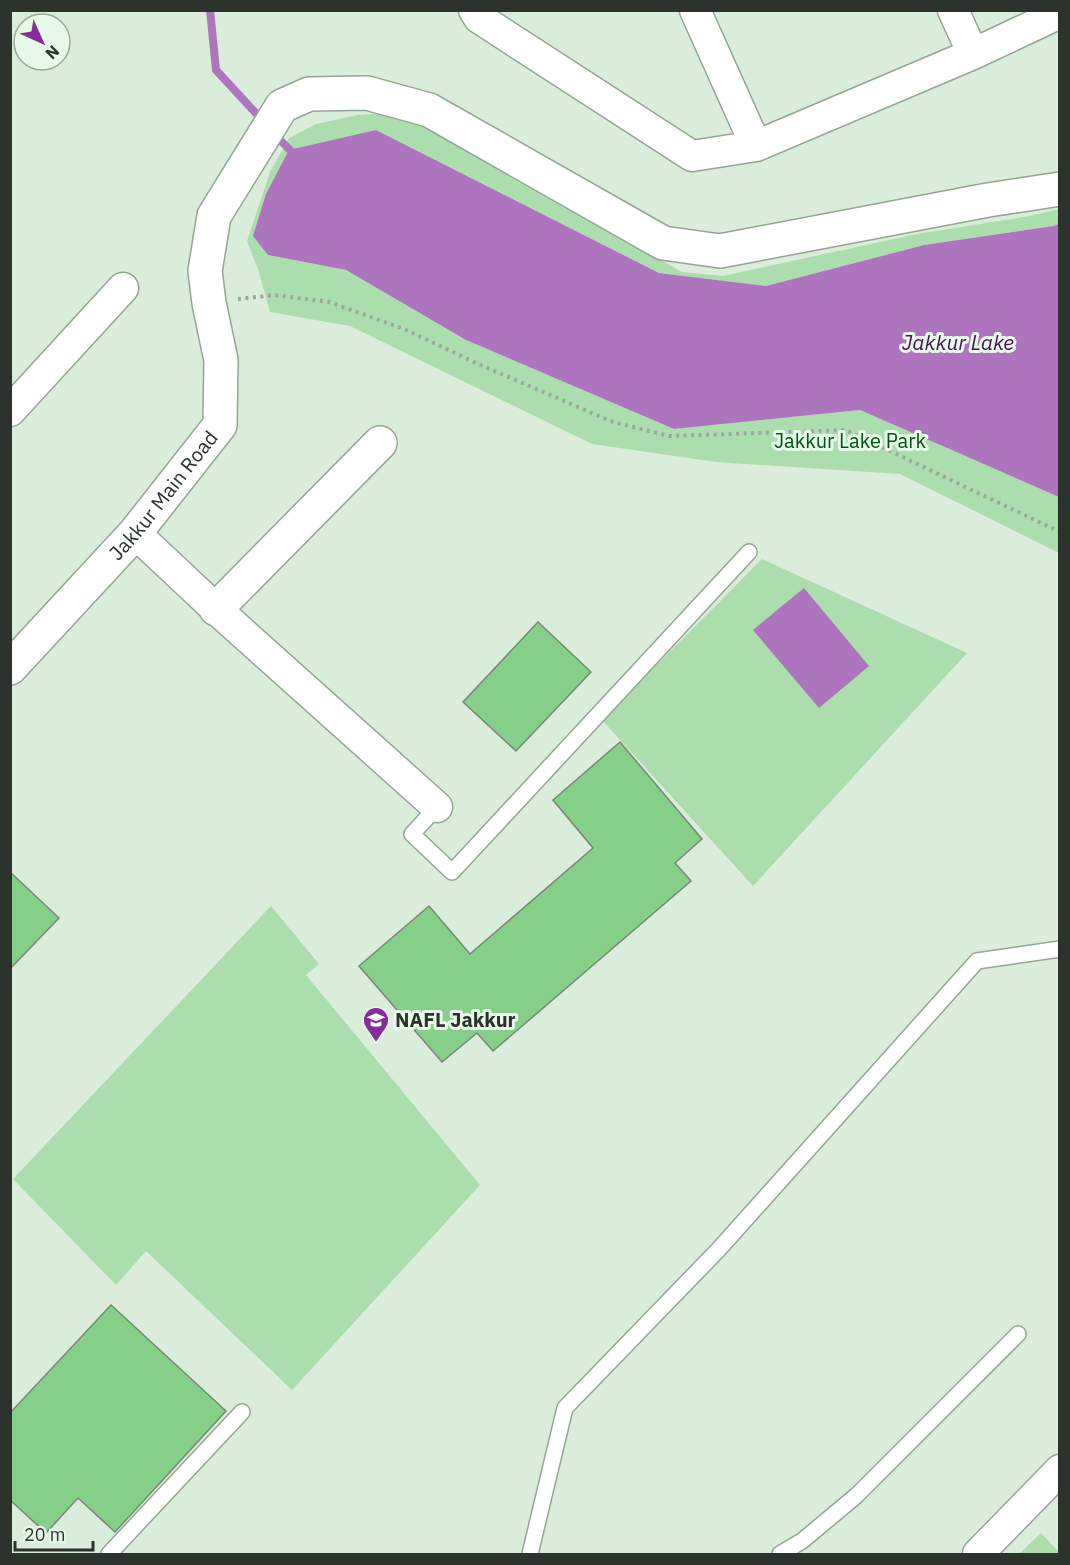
<svg xmlns="http://www.w3.org/2000/svg" width="1070" height="1565" font-family="'IBM Plex Sans',sans-serif">
<rect width="100%" height="100%" fill="#daecda"/>
<path fill="#acdead" d="M385,113l43,14 254,145 41,4 194,-42 113,-18 29,-7v15l-6,2 -129,19 -158,41 -107,-13 -283,-143 -108,125 78,15 120,70 208,89 186,-19 199,87v56l-159,-79 -184,-12 -124,-18 -242,-118 -80,-14 -11,-40 -12,-31 23,-69 19,-34 27,-14 42,-9z
M762,559l205,94 -214,233 -151,-166z
M271,906l48,58 -13,11 174,210 -188,205 -146,-139 -30,34 -103,-106z
M1041,1533l18,19v2h-40z"/>
<path fill="#ad75be" d="M376,130l283,143 107,13 158,-41 129,-19 6,-2v273l-199,-87 -186,19 -208,-89 -120,-70 -78,-15 -15,-19 13,-42 23,-44z
M804,588l65,78 -50,42 -66,-78z"/>
<g fill="none" stroke-linecap="round" stroke-linejoin="round">
<path stroke="#ad75be" stroke-width="8" d="M210,10l6,60 47,51
M275,135l21,21"/>
</g>
<path fill="#85cf89" stroke="#778777" stroke-width="1.5" d="M538,622l53,50 -75,79 -53,-49z
M620,742l82,97 -27,24 16,18 -198,170 -16,-18 -35,29 -83,-96 70,-60 41,48 123,-106 -40,-48z
M10,872l49,46 -49,51z
M111,1305l115,106 -111,121 -37,-34 -32,35 -36,-33v-87z"/>
<g fill="none" stroke-linecap="round" stroke-linejoin="round">
<g stroke="#94a594" stroke-width="18">
<path id="service" d="M437,807l-25,27 40,38 297,-320
M109,1554l133,-142
M530,1554l35,-146 154,-159 258,-288 83,-12
M780,1554l22,-13 54,-45 162,-162"/>
</g>
<g stroke="#94a594" stroke-width="33">
<path id="minor" d="M474,10l5,8 213,138 64,-10 217,-92 87,-41
M695,10l61,136
M953,10l20,44
M10,411l113,-123
M135,533l81,76 221,198
M978,1554l82,-84"/>
</g>
<g stroke="#94a594" stroke-width="36">
<g id="tertiary">
<path d="M216,609l164,-166"/>
<path id="s1" d="M10,668l125,-135 85,-108 1,-65 -12,-57 -4,-32 9,-55 68,-110 27,-12 58,-1 62,17 234,133 57,8 268,-51 72,-11"/>
</g>
</g>
<path stroke="#9ba99b" stroke-width="4" stroke-dasharray="3 4.5" stroke-linecap="butt" d="M238,299l36,-4 55,7 75,27 72,34 137,59 56,14 177,-6 214,102"/>
<use href="#service" stroke="#fff" stroke-width="15"/>
<use href="#minor" stroke="#fff" stroke-width="30"/>
<use href="#tertiary" stroke="#fff" stroke-width="33"/>
</g>
<defs>
<g id="school-pin" transform="scale(1.35)"><path d="M0 17L-7.5 6A9.5 9.5 0 1 1 7.5 6Z" fill="#842d9b" stroke="#e7f9e8"/><path d="M0-5L7-2L0 1L-7-2ZM-4 1L0 2.5L4 1V4Q0 6-4 4Z" fill="#fff"/></g>
</defs>
<g fill-rule="evenodd">
<use href="#school-pin" x="376" y="1020"/>
</g>
<g text-anchor="middle" stroke-width="6" stroke-linejoin="round" paint-order="stroke">
<g font-size="20" fill="#005514" stroke="#e7f9e8">
<text x="850" y="448">Jakkur Lake Park</text>
</g>
<g font-size="20" fill="#2c332c" stroke="#e7f9e8">
<text dy="7" stroke="none"><textPath href="#s1" startOffset="231">Jakkur Main Road</textPath></text>
</g>
<g font-size="20" font-weight="bold" fill="#2c332c" stroke="#e7f9e8" text-anchor="start">
<text x="395" y="1027">NAFL Jakkur</text>
</g>
<g font-size="21" font-style="italic" fill="#481256" stroke="#e7f9e8">
<text x="958" y="350">Jakkur Lake</text>
</g>
</g>
<rect width="1070" height="1565" fill="none" stroke="#2c332c" stroke-width="24"/>
<g transform="translate(42 42) rotate(135)"><circle r="28" fill="#e7f9e8" stroke="#9caa9d" stroke-width="1.5"/>
<path d="M0-4.5L10 22L0 15L-10 22Z" fill="#842d9b"/>
<text y="-9" font-size="16" font-weight="bold" text-anchor="middle" fill="#2c332c">N</text>
</g>
<path d="M15 1541v9h78v-9" fill="none" stroke="#2c332c" stroke-width="3"/>
<text x="24" y="1541" font-size="18" fill="#2c332c" stroke="#e7f9e8" stroke-width="4.5" paint-order="stroke">20 m</text>
</svg>
